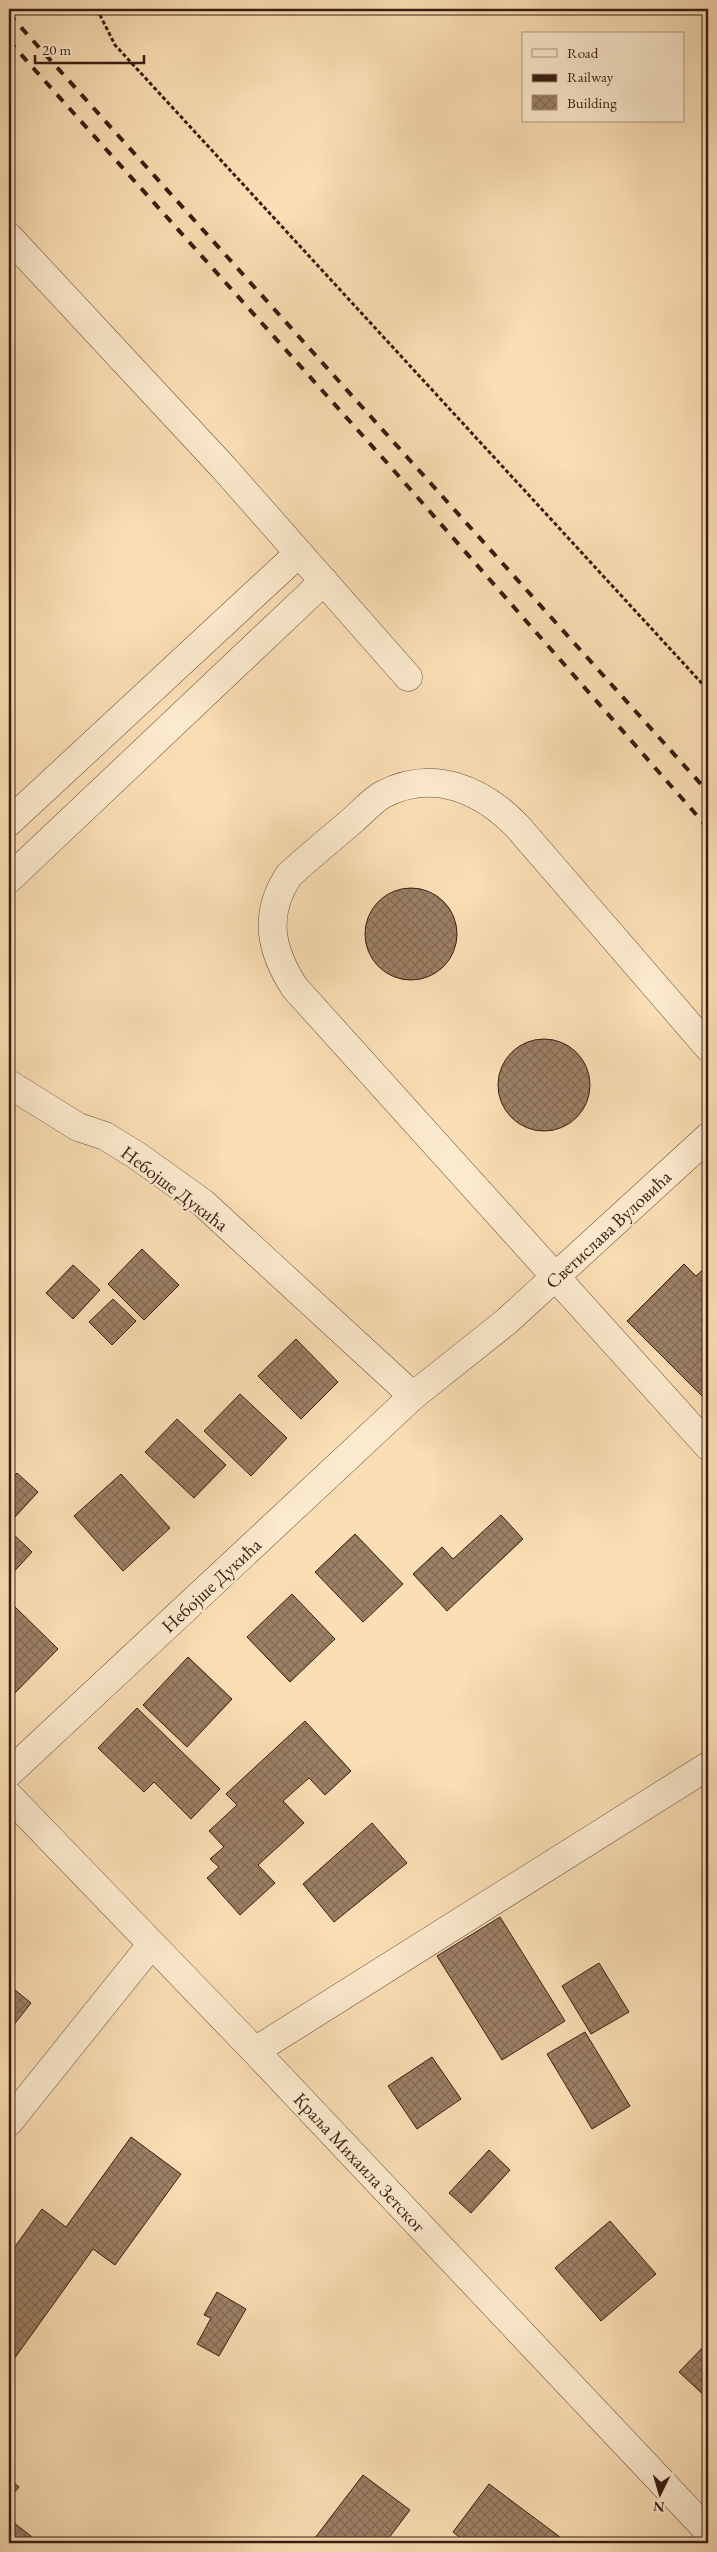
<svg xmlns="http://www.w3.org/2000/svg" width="717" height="2552" font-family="'EB Garamond',serif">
<defs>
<pattern id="building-cross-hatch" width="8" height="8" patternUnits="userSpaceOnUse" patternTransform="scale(1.25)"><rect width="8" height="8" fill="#9d8166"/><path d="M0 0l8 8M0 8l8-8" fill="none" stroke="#816953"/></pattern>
</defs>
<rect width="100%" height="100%" fill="#fadeb4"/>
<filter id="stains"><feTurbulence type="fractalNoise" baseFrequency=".004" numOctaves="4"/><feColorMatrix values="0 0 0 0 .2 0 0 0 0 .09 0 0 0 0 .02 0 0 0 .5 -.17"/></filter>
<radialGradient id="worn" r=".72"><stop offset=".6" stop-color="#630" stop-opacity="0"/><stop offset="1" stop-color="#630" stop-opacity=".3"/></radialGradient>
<path fill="url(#building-cross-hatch)" stroke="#391c11" d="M365 934a46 46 0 1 1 92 0a46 46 0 1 1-92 0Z
M498 1085a46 46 0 1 1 92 0a46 46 0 1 1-92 0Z
M142,1249l37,36 -35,35 -36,-36z
M684,1264l12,12 12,-11v137l-81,-81z
M73,1265l27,25 -27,29 -27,-26z
M113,1299l23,22 -24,24 -23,-23z
M296,1339l42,43 -37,37 -43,-43z
M240,1394l47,44 -36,38 -47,-45z
M177,1419l49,46 -32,33 -49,-46z
M17,1473l21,19 -23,25 -6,-5v-30z
M121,1474l49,54 -47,43 -49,-55z
M501,1515l22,24 -76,72 -34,-37 29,-27 11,12z
M9,1530l23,22 -23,25z
M355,1534l48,50 -40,38 -48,-50z
M292,1594l43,45 -45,43 -43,-45z
M9,1601l49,48 -49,50z
M188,1657l44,42 -45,48 -44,-42z
M137,1708l83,81 -29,30 -37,-37 -10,10 -46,-44z
M305,1721l46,50 -26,24 -16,-17 -26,23 21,22 -46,42 17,18 -35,32 -33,-37 12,-11 -9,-8 14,-12 -15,-16 28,-26 -11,-11z
M372,1823l35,40 -73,59 -31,-38z
M500,1917l65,104 -63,39 -65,-104z
M599,1963l30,49 -38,22 -29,-48z
M9,1985l22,18 -22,28z
M585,2032l45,74 -38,23 -45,-75z
M432,2057l29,42 -44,30 -29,-43z
M131,2137l50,37 -66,91 -22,-16 -84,117v-111l33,-46 24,18z
M489,2150l21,20 -39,43 -22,-20z
M610,2221l46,53 -55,47 -46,-53z
M217,2292l29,17 -27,47 -22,-12 14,-26 -7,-3z
M708,2342v57l-29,-27z
M363,2475l47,35 -25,33h-74z
M9,2479l10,8 -10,12z
M489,2484l79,59h-101l-14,-11z
M9,2519l31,24h-31z"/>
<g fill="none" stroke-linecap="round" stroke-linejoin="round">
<g stroke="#694c3a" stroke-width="29">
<path id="minor" d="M9,237l214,230 185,210
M9,822l290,-269
M9,879l315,-298
M708,1047l-191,-221c-36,-37 -85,-58 -135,-31 -10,6 -20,17 -29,25 -21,18 -43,36 -64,55 -26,39 -19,75 6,113l413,458
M9,1084l69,43 27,9 31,19 67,48 210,193
M9,1773l404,-377 94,-75 201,-184
M9,1796l246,255 453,480
M255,2051l453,-285
M9,2122l142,-177"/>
</g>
<path stroke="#391c11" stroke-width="3" stroke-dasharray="4 2.5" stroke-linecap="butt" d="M97,9l18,36 593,645"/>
<use href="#minor" stroke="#fceace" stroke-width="28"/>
<path stroke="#391c11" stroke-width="4" stroke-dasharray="9 9" stroke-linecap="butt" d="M9,14l699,778
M9,41l380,424 319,363"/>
</g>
<g text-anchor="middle" stroke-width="4" stroke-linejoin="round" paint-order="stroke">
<g font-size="19" fill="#391c11" stroke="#fceace">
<text transform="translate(175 1188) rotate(37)" y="7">Небојше Дукића</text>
<text transform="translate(608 1229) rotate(-43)" y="7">Светислава Вуловића</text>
<text transform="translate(211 1585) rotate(-43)" y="7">Небојше Дукића</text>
<text transform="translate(360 2162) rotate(47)" y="7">Краља Михаила Зетског</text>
</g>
</g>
<rect width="717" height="2552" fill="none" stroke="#fadeb4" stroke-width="30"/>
<rect x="10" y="10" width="697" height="2532" fill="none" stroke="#391c11" stroke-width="2.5"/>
<rect x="15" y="15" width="687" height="2522" fill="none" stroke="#391c11"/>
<rect x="522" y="32" width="162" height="90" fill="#fceace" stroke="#ae9882"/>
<rect x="532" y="49" width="25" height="8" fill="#fceace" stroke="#ae9882"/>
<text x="567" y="58" font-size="15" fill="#391c11">Road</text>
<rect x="532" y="74" width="25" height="8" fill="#391c11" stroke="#ae9882"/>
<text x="567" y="82" font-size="15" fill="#391c11">Railway</text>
<rect x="532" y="95" width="25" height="15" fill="url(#building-cross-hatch)" stroke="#ae9882"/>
<text x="567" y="108" font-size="15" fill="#391c11">Building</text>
<g transform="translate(660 2494) rotate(185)" stroke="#fceace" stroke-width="4" paint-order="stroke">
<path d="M0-4L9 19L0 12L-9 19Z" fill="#391c11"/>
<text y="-8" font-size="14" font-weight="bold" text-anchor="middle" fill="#391c11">N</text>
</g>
<path d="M35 55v8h109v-8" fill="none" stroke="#391c11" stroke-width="2.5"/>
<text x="42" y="55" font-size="15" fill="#391c11" stroke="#fceace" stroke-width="4" paint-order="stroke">20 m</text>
<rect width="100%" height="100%" filter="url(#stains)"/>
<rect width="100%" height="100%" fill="url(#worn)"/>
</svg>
